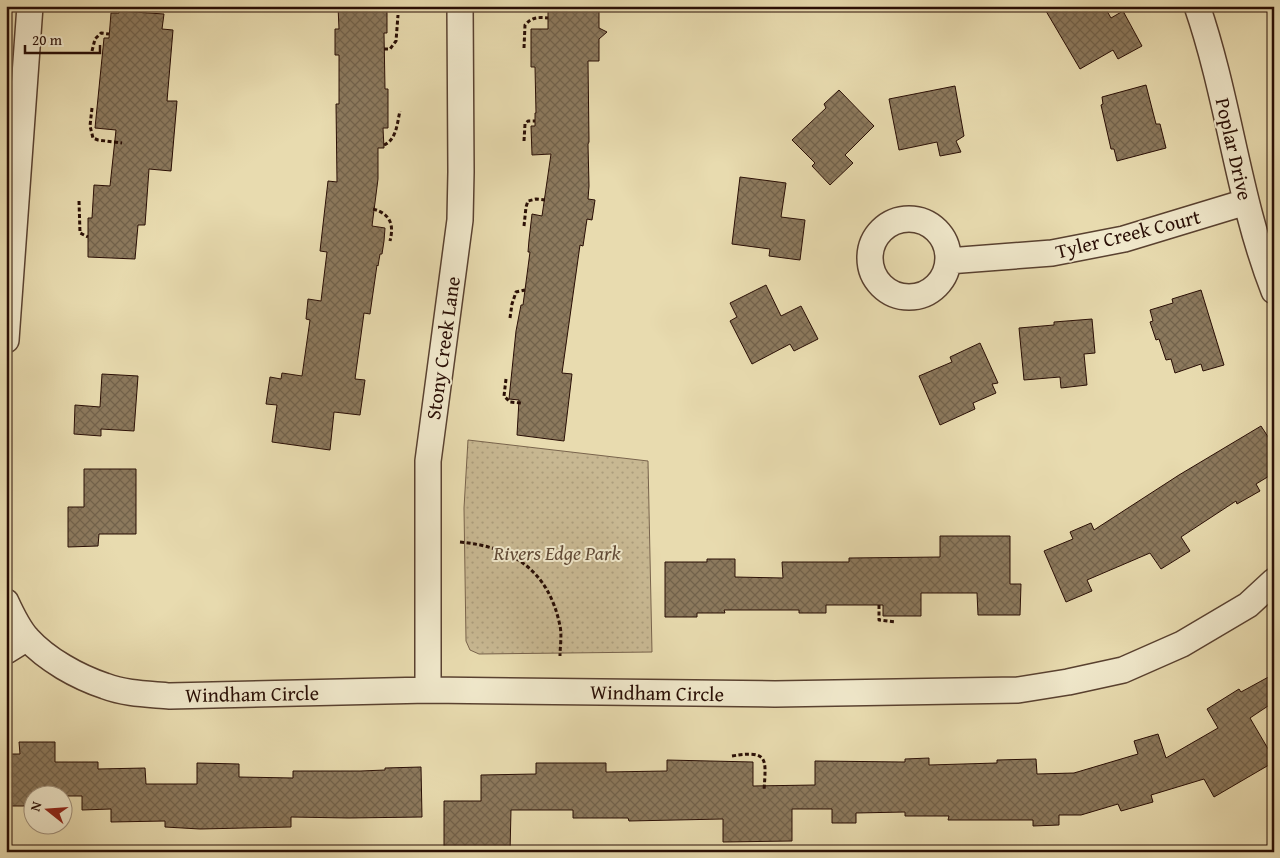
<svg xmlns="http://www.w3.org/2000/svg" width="1280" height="858" font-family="'Gentium Book Plus',serif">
<defs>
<pattern id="park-dots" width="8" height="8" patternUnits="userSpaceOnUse" patternTransform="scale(1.25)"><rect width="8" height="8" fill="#c8b892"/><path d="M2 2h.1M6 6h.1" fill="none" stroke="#ac9d7c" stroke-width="1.8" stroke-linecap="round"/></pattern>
<pattern id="building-cross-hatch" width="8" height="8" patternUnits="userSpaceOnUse" patternTransform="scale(1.25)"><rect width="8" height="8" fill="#8c795d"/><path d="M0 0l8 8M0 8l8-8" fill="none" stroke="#72624b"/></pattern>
</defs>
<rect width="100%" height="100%" fill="#e8dbaf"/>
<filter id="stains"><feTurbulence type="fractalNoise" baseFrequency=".004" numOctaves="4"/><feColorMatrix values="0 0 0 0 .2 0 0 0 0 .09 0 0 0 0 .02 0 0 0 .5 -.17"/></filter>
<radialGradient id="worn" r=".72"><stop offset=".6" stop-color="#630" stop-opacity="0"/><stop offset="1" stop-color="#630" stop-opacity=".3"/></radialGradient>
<path fill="url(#park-dots)" stroke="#78634c" d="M468,440l180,21 4,191 -173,2 -9,-4 -4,-9 -2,-133z"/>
<path fill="url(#building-cross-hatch)" stroke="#290e05" d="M338,6h49v27h-3l1,56h3v39h-5l1,20h-6v31l-6,47 13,2 -1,13 -2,13h-2l-2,12 -1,-1 -7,49 -6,-1 -9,66 10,1 -5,35 -26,-3 -4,38 -58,-8 5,-37 -11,-1 4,-27 11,2 1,-6 20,3 8,-56 -4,-1 2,-20 13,2 6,-49 -7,-1 8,-70 9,1 -1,-78h3v-49h-4v-26h4z
M548,6h51v22l8,4 -8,7v22h-11l1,81 -1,2 1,42 -1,13 7,1 -3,20 -5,-1 -4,27 -3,-1 -18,128 10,1 -8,67 -47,-6 2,-35 -10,-1 7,-68 5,-26h2l7,-53h-2l1,-12 3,-26 10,2 9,-62 -19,1 -1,-29h4v-13h1l-1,-46h-4v-38h17z
M1043,6h61l7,12 12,-7 19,35 -24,13 -5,-9 -33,19z
M119,11l45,3 -2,15 11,1 -6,71h10l-6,70 -22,-2 -4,56h-7l-3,34 -47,-2v-39h4l2,-33 16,1 6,-56 -21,-2 9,-90h5l2,-25h8z
M1146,85l10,39h4l6,24 -49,13 -3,-12h-3l-10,-44 2,-1 -1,-7z
M955,86l9,50 -8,5 5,11 -21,4 -3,-14 -38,8 -10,-51z
M839,90l35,36 -29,29 8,8 -23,22 -18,-19 3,-3 -23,-23 34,-32 -2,-4z
M740,177l46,6 -5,34 24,3 -5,40 -31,-4 1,-7 -38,-5z
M766,285l15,31 20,-10 17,33 -24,12 -4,-7 -38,20 -22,-43 7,-4 -7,-14z
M1201,290l23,75 -21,6 -2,-7 -26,9 -4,-14 -5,1 -7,-21 -3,1 -6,-18 3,-1 -3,-11 23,-7 -1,-4z
M1092,319l3,34 -11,1 3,31 -26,3 -1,-11 -36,3 -5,-52 35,-3v-3z
M980,343l18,40 -6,1 4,9 -23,10 2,6 -35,16 -21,-49 33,-14 -2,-5z
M102,374l36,2 -4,55 -33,-2v7l-27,-2 1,-29 25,2z
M1261,426l13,20v27l-18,11 4,7 -23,13 -1,-3 -55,36 9,14 -29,18 -11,-16 -63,27 5,11 -26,11 -22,-51 29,-12 -3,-7 21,-9 3,7 85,-55z
M84,469h52v65h-37l-1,12 -30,1v-40h16z
M940,536h70v48h11l-1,31h-42l-1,-22h-56v23h-38v-11h-57v8h-27v-3h-75l1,3h-28v4h-32v-55h42v-3h28v18l48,1 -1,-16h67v-4l91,-1z
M1274,674v28l-24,16 24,41v3l-60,35 -10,-18 -53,16 2,7 -32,9 -3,-7 -37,11h-22v10l-26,1v-6h-85l1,-4h-44v-4l-49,1v10h-24v-14h-40v32l-69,1v-23l-94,2 -1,-3h-55v-8h-62l-1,42h-66v-51h37v-26l55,-1v-11h70v9l61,-1v-11l86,2v24l62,-1v-24l90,1v-3l24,-1v7l68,-2v-3l39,-1 1,15 37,-1 64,-19 -4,-13 24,-7 8,24 52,-30 -11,-19 32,-20 2,3z
M19,742h36v20h43v7l47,-1 1,16h51v-21l42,1v13l54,1v-7h68l24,-1v-2l36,-1 1,50 -73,1 -58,-1v10l-91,2 -35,-2v-6l-54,1v-13l-29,1v-14h-50v10h-26v-52h14z"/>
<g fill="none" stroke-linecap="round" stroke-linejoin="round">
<g stroke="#594130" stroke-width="28">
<path id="street" d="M1197,6c32,93 41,193 77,285
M870 258a39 39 0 1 1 78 0a39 39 0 1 1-78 0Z
M948,261l104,-8 72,-14 122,-37
M6,340l24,-334
M6,602c6,13 12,26 21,36 20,22 51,39 78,48 21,8 44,8 65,10l258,-6 347,4 243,-4 50,-8 55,-12 59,-26 66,-39 26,-24
M6,651l21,-13
M428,690v-229l32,-241 1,-48 -1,-166"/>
</g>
<path stroke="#290e05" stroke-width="3" stroke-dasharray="4 2.5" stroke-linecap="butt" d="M524,48l1,-23c7,-8 13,-8 23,-7
M384,49h6l6,-8 2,-26
M92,51l3,-12 6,-6 8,1
M92,108l-2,18 3,12 5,2 24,3
M524,141l1,-17 3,-3h7
M384,145c13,-6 13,-22 16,-34
M79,201l1,32 8,4
M373,209c18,5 21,16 17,32
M524,226l2,-19 2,-6 8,-2 9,1
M510,318l2,-14 4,-12 9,-2
M506,379l-2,17 6,6 11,1
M460,542c53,5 89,29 100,84 2,9 0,21 0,30
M879,605v15l17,2
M732,756c37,-6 34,2 32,35"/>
<use href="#street" stroke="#f0e8cb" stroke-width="25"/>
</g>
<g text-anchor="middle" stroke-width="4" stroke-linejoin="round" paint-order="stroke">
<g font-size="20" fill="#290e05" stroke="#f0e8cb">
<text transform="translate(1234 149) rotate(77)" y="7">Poplar Drive</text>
<text transform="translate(1128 234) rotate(-14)" y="7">Tyler Creek Court</text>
<text transform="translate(443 348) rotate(-82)" y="7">Stony Creek Lane</text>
<text transform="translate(657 693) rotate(1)" y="7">Windham Circle</text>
<text transform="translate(252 694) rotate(-1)" y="7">Windham Circle</text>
</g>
<g font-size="20" font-style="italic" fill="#614a36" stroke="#f0e8cb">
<text x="557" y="560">Rivers Edge Park</text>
</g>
</g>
<rect width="1280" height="858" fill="none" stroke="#e8dbaf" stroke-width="25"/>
<rect x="8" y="8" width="1265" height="843" fill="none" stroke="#290e05" stroke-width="2.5"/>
<rect x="12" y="12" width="1255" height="833" fill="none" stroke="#290e05"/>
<g transform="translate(48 810) rotate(287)"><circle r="24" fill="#f0e8cb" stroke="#a0917c"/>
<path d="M0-4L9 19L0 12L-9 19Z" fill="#8f2418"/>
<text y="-8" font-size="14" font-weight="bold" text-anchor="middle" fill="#290e05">N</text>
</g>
<path d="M25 45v8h75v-8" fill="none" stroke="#290e05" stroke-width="2.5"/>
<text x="32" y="45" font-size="15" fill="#290e05" stroke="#f0e8cb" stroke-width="4" paint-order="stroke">20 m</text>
<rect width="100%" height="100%" filter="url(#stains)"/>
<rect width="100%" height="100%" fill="url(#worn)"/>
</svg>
